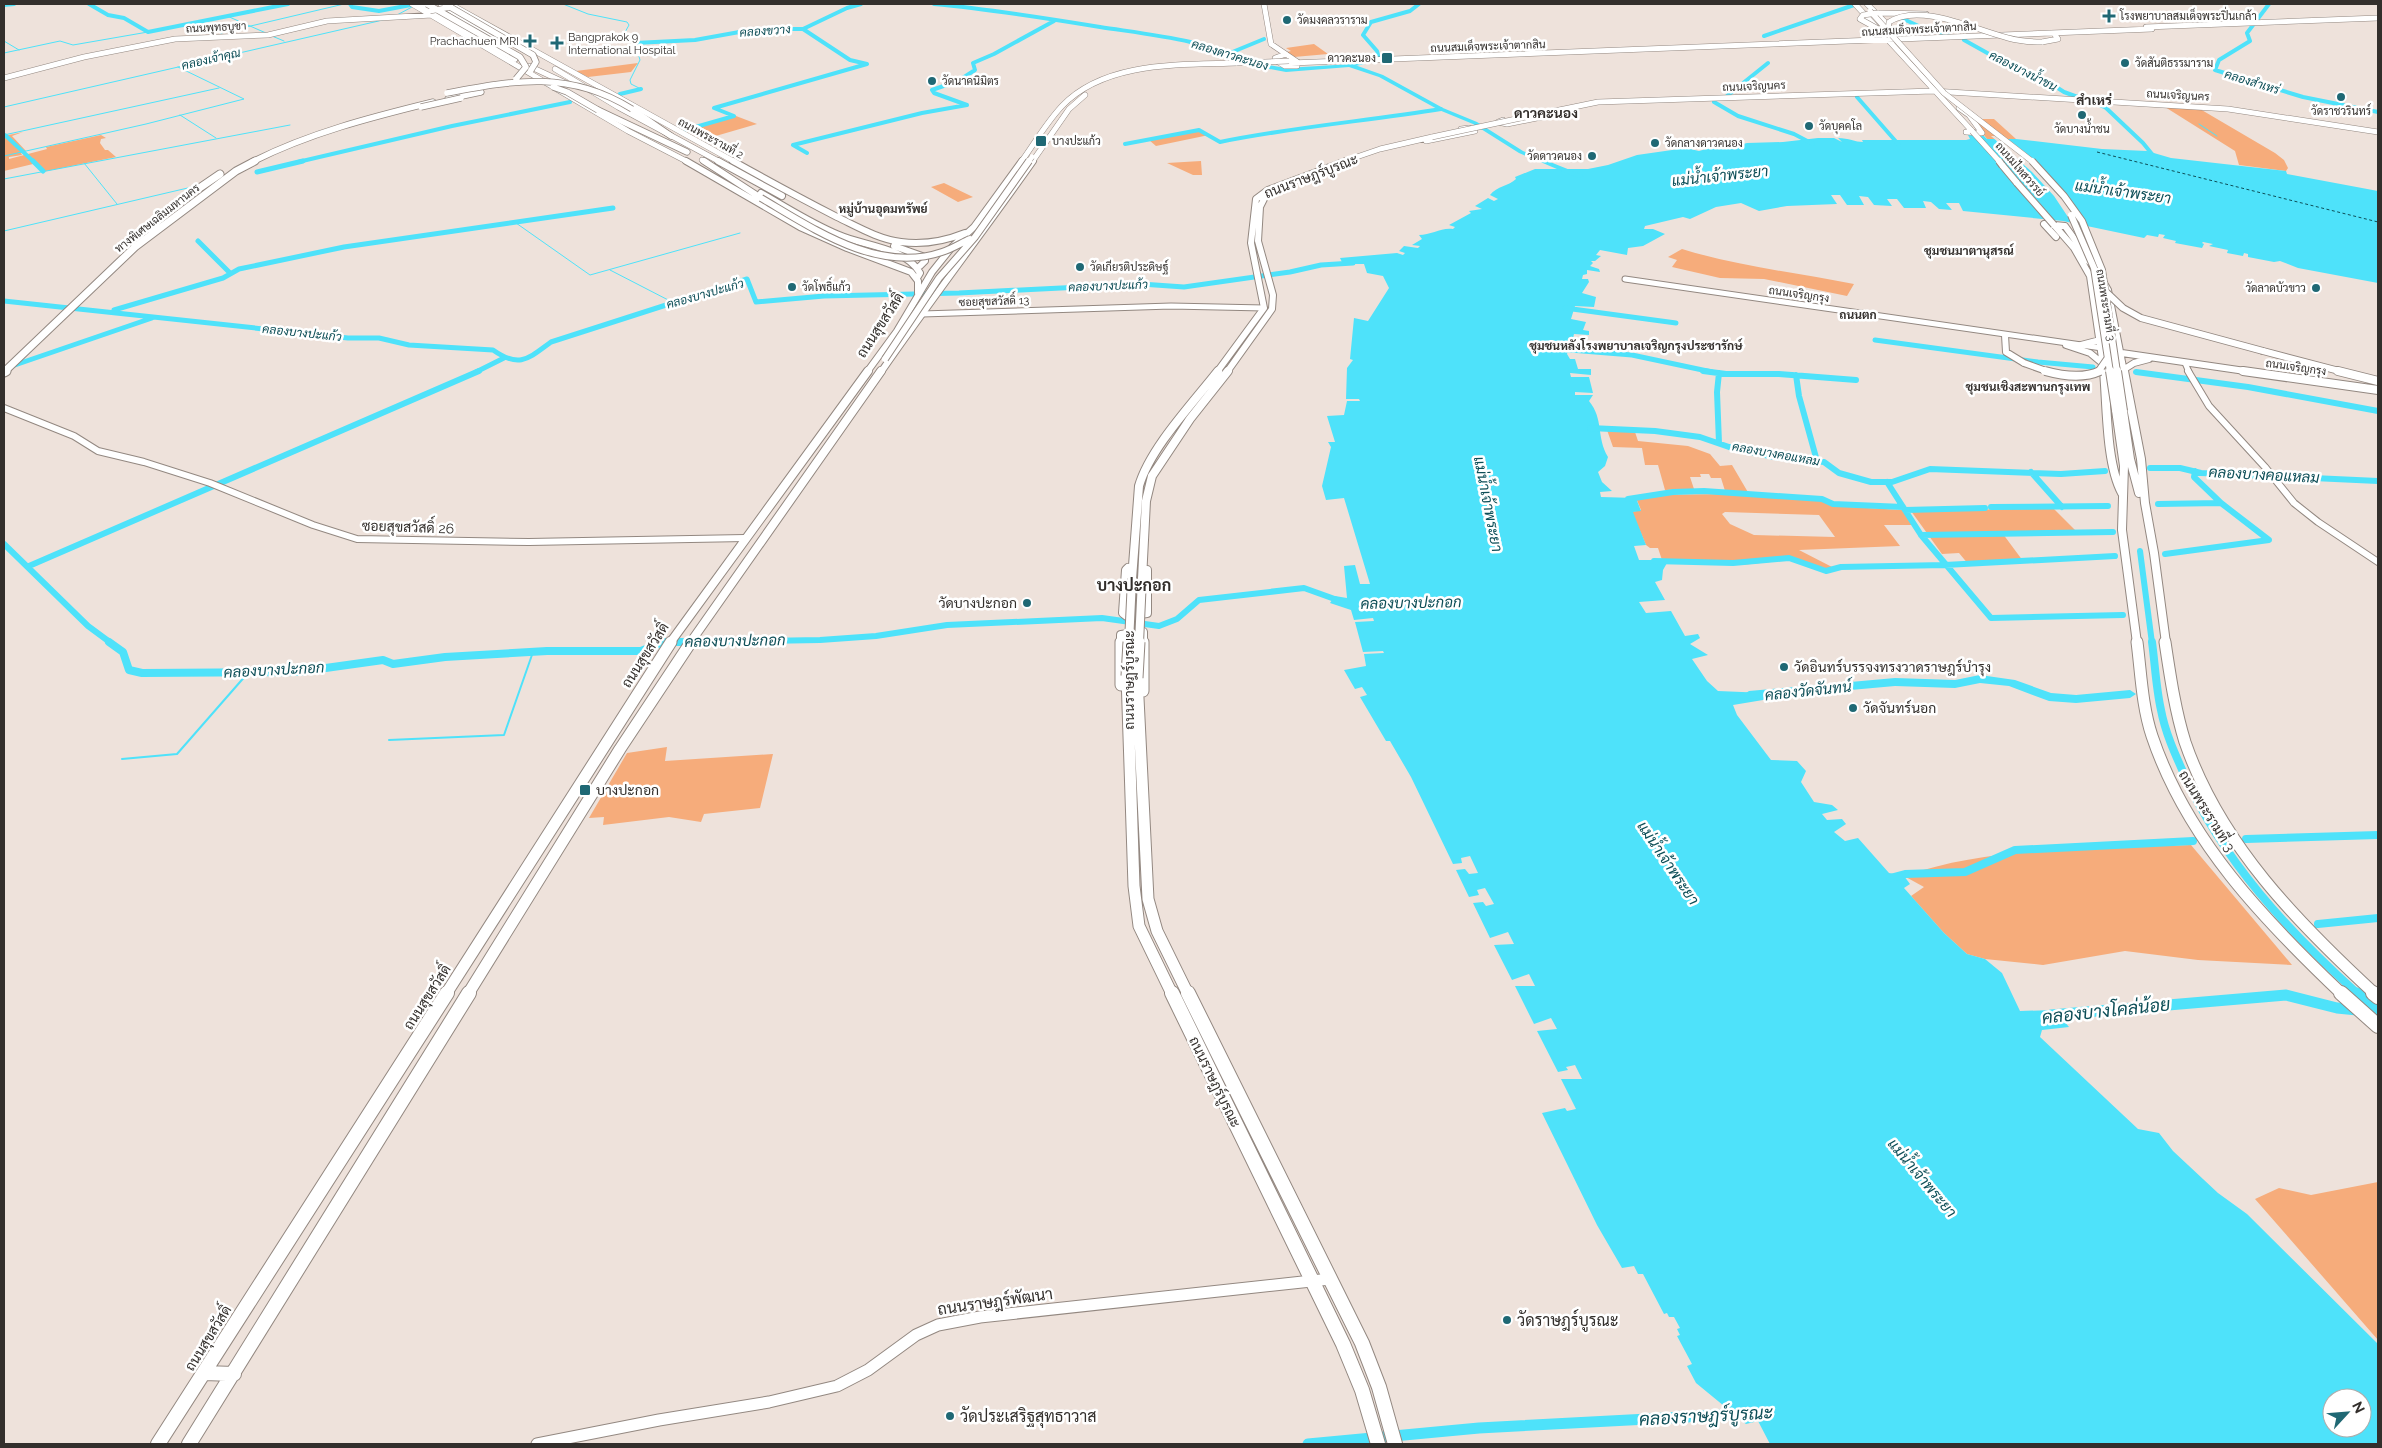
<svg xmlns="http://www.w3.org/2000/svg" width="2382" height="1448" font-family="Raleway,Sarabun,sans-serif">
<rect width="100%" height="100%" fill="#eee2db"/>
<path fill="#f6ac7b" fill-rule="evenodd" d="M1314,44l14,10 -34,3 -7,-5 4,-1 -5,-3z
M638,63l-7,9 -43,5 -12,-6z
M2165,107l35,2 75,44 9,7 4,8 -2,3 -47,-6 -4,-14z
M736,116l21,8 -55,16 -16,-9z
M1972,119h22l22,20h-29z
M1199,130l10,5 -53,11 -7,-6z
M23,132l-11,4 14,15 -5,2 1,2 -13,2v2l38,-10 -1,-2 55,-12 5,3 -5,1 -1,4 5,7h3l8,7 -74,15 -9,-8 -29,7v-35z
M1201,161l1,14h-9l-26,-12z
M944,183l29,14 -15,5 -27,-15z
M1682,249c55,17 116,24 172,35l-7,12 -83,-17 -44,-1 -48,-11 5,-7 -9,-3z
M1607,430l28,2 3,9 50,5 22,8 10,12 12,-1 17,29 73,5 10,7 70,4 11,15h-29l16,21 -101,4 33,17 -6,3 -37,-10 -48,5 -74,-2 -5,-3 -4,-12h-8l-4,-3 -14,-33 9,-2 -5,-12 13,-3 77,-1 -5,-16h-10l-2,-4h-9l1,3h-11l4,12 -29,1 -7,-25h-13l-3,-17 -29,-1zM1725,512l94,3 16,22 -81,-2 -24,-11 -8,-10z
M2053,508l25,25 -75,1 20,27 -54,4 -10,-12 -17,1 -31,-43z
M667,747l-2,14 108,-7 -13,54 -56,6 -3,8 -32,-5 -66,8 1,-8 -15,1 38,-65z
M2191,845l101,120 -94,-5 -73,-9 -82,14 -58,-6 -18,-5 -23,-21 -33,-37 13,-9 -20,-11c91,-31 191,-27 287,-31z
M2378,1182v158l-123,-141 24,-11 32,7z"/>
<path fill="#4ee2fa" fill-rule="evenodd" d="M1968,135l16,1 3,3h29l86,10 45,2 24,7 115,13 1,3 91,17v92l-80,-15 -18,-7 -6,1 -26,-5v-3l-4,-1 -1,3 -16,-3 1,-3 -19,-4 4,-2 -10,-2 -1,1 2,1 -2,4 -27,-5 1,-2 -13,-3 2,-3 -6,-1 -1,3 -11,-2 -3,3 -81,-17 -100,-10 -4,-8h-13l6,7 -13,-1 -8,-7 -8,-1 3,7h-22l-7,-9h-10l5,7 -18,-1 -6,-8 -9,-1 5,9h-17l-7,-10h-9l6,9 -50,2 -28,5 -18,-8 -25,4 -26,12 -7,-2 -38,9 -1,3h9l12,5 -22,12 -15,2 -1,7 -27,-5 -4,5 5,1 -6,5h-4l2,2 -3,3 9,3 1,3 -13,-2v4l-4,1 -1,4h6l1,3 -7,11 14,4 -2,10 -19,-1 -4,13 15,3 -3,8 6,1v4l-15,-1 -1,4 9,1v3l-11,-1 -4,13 3,5h5l3,10h13v6l-21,-2 1,4h18l4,16 -18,-1v3h18l-4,6c15,18 7,36 19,56l-3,9 -7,6 4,10 10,9 -12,1 1,5 35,1 5,13 -8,1 13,33 -12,1 5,14h23l5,3 -4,7 -1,10 -7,2 10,18 -26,2 7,11 25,-2 14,25 13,-2 2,4 -10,6 18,11 -16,4 15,22 11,10 48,2 3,6 -36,6 4,10 34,45 26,1 9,10 -5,11 13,20 18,3 6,5 -16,4 5,6 15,-1 4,5 -12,8 11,9 13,-3 31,35 15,3 6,8 -6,4 40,45 23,21 18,5 17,14 18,38 35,-1 14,17 -27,3 -2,7 98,92 21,4 14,18 45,42 29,21 131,130v100h-608l-12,-23 -12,3 -50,-41 -9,-17 5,-2 -15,-28 3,-1 -3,-6 3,-1 -6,-11h-5l-2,-4 -3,1 -21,-40h-5l-4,-8 -12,2 -25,-43 -55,-112 23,-5 2,3 9,-2 -15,-30h21l-7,-14 -9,2 2,3 -10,2 -21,-41 20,-2 -6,-11 -17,6 -19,-38h20l-6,-12 -17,6 -18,-35 20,-1 -6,-12 -18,6 -17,-35 10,-1 3,4 8,-2 -9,-16 -8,2 2,5 -10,2 -13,-27 9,-1 4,5 9,-1 -8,-17 -9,2 1,5 -9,1 -42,-87 -21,-36h-4l-26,-44 7,-2 -5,-8 -7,2 -11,-19 22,-4 -2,-12 20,-1 -1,-2 -20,1 -8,-30 19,-1 -1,-3 -19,2 -3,-10 -21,-7 5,-7 12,2 -3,-32 11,-1 5,19h10l-26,-86 -18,2 -4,-14 9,-39 -3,-5h7l-8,-26 17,-1 3,-14h13l-1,-2h-13l1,-31 6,-8 -3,-1 4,-41 14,3 21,-33 -6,-12 -16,-3 -3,-9h-21l-3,-6 57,-5 6,2 2,-2 -6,-2 5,-5 14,2 2,-2 -8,-1 10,-6 -3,-4c12,0 23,-8 34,-6l2,-2 -6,-2 22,-12 -2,-2 13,-2 -7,-3 13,-8 6,3 4,-2 -8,-4c7,-9 19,-9 26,-16l-1,-2 20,-8h53l20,-4 29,-10 49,-7 13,3 7,-2 -3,-2 25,1 19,-5 36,-1 35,-4h16l8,4 -4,-4c11,0 17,4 25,4l-1,-2h104l4,-1zM2332,1398h30v30h-30z"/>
<path fill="#eee2db" d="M1991,136h13l22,17 62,75 -14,-2 -20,-30 -22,-24z"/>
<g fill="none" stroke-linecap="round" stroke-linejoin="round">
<path stroke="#4ee2fa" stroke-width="1" d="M563,4l25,10 39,8 2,3 -5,9 6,8 5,1 5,17 -10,20 1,4 10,5
M397,15l15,-8
M227,16l39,17
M221,33l123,-29
M272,36l12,5
M4,41l15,9
M4,53l56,-12 13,4 75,-13
M4,107l379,-87
M180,115l36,23
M2199,124l18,12
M4,135l215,-47
M4,156l142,-32 98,-25 -66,-32
M84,163l33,41
M4,179l286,-54
M516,223l74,52 150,-42
M4,231l188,-44
M610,270l64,33"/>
<path stroke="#4ee2fa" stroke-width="2" d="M389,740l115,-5 29,-83
M122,759l55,-5 70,-80"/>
<path stroke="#4ee2fa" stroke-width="4" d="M89,4l19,11 16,3 24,14 140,-28
M350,4l2,3 27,4 37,-7
M934,4c56,5 111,14 166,23 52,8 107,13 155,37
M2269,4l-22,29 3,8 -31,19 -4,10 88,27 75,15
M4,5l10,-1
M1897,16l28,13 23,5
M1764,36l93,-32
M1964,40l43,24 40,17 17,11 41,15 38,36 13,16
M635,43l60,-3 61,-11h47l44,-21 14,-4
M1230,53l34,-14
M1350,65l29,-6 -2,-8 -14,-16 8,-13 39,-11 9,-7
M620,94l21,-5
M1727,96l41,-33
M1857,97l42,48
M1714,102l24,14 56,18 19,10
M685,130l49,-14 -20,-8 153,-44 -17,-4 -47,-31
M5,135l29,27
M1125,144l74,-14 21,12c73,-15 147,-21 221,-33
M807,153l-14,-8 129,-32 45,-8 -33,-12 -2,-3 26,-9 17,-11 -2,-7 21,-9 60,-33
M298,162l154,-36 118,-24"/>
<path stroke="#4ee2fa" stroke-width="5" d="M33,161l10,10
M257,172l46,-11
M198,241l32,32
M4,301l344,37h31l30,7 84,5c27,19 36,8 58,-8l196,-63 9,23 68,-6 135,-3 182,-9 43,3 106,-15 31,-7 32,-2
M1565,308l111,15
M114,310l109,-32 16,-9 105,-22 269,-39
M1875,340l163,22 55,5
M1558,349l74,6 80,17
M9,367l143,-49
M476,372l28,-14"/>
<path stroke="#4ee2fa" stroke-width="6" d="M1703,371l23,3h53l77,6
M2136,372l112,15 130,24
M1719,373l-2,19 2,51
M1796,375l3,21 18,65
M1590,428l65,3 45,6 29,10 45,10 50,5 15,11 32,9h21l38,-13 131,5 44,-3
M2150,468h30l21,5 177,8
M2031,472l31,35
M1887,482l34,53 70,83 132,-3
M1628,499l45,-7 31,-1 118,8 11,5 70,3
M2158,504l63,-1 -27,-26 1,-6
M1991,507l117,-1
M1905,510l80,-2
M1921,535l192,-3
M4,544l84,82 23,17
M2140,551l12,92
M2165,554l104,-14 -48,-37
M1654,561l79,2 56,-5 37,13 15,-4 104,-2 170,-9
M29,566l450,-195
M661,643l159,-3 56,-4 71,-11 155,-7 57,8 18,-7 22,-19 105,-12 39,14"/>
<path stroke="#4ee2fa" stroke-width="8" d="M109,642l14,10 6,18 13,3 155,-1 86,-12 10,4 52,-7 102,-6h94l22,-9h22
M2152,642c3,22 4,46 9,68 4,22 14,44 23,64 39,87 104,157 174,220
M2246,839l132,-4
M1890,878l15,-4 60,-2 50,-22 178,-9
M2318,924l60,-6"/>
<path stroke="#4ee2fa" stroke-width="11" d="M2357,993l20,18
M2051,1015l235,-20 51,13 41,4
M1308,1444l171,-16 264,-14"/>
<path fill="#4ee2fa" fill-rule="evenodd" d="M1256,63l30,5 66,-4 31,11 60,33 34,14 46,29 62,25 -7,2 -59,-25 -46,-29 -34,-14 -60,-33 -30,-10 -63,5 -32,-6z
M1980,675l35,5 36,13 25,2 54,-5 6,4 -6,4 -54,5 -27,-2 -40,-15 -29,-3 -25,5 -60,-2 -146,13 -6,-4 6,-4 146,-13 60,2z"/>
<path stroke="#0d4e57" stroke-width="1" stroke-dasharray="3 2.5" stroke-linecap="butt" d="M2097,152l281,70"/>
<g stroke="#938881" stroke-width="7">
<path id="minor-far2" d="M1625,279l477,69
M922,314l249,-8 93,2
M2185,363l4,9"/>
</g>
<g stroke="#938881" stroke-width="8">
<path id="minor-far1" d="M2188,371l21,35 56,61 29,36 24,19 60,40
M4,408l70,28 24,15 46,11 66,21 103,42 44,14 172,3 216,-4"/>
</g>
<g stroke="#938881" stroke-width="13">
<path id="minor" d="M537,1444l122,-24 110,-18 68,-16 31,-16 48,-35 22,-10 42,-8 350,-38"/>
</g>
<g stroke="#938881" stroke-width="6">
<path id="major-far4" d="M412,4l216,127 60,31
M450,4l285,158
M1264,4l7,40 28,19
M1855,4l117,127
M1867,4l21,21 6,10
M1880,13l46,1
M2146,27l232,-9
M2042,42l16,-3 -3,-4
M1286,54l-11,4v2l10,6h12
M1291,63l861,-34
M529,66l41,19
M555,69l63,38 102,55
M4,78l80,-21 91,-18 93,-4 59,-14 105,-6
M1959,108l10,7 13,18 -16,-1
M1535,115l63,-13 335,-11 295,18 150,23
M1503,120l-5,2 9,2 35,-7
M1426,141l49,-10 -6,-3 -8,1
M702,160l4,2
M1021,162c13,-18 25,-39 41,-56 43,-45 118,-41 175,-43
M1032,162l37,-53 16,-14
M1342,162l38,-13 52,-12"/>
</g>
<g stroke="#938881" stroke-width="8">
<path id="major-far3" d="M686,161l114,66 47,21 64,24 7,9v12
M704,161l57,37
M718,161l64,35
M733,161c34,19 69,38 104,56 21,10 41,22 64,25 22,3 44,-1 64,-9
M2002,165l15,18
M761,193c25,14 51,31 78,42 25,11 66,12 81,38l-3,5
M2054,225l20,23 16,28 14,96
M2056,237l-12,-13 21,2 18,25
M894,246l31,11v4l-5,5
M2074,248l20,18 14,24 16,82
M2005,335l1,17 18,11
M2066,345l24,8 12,10
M2081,345l19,-5
M2263,351l80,21
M2115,352l137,20
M2123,370l11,-7 15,-4
M867,372l30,-41 35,-59 20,-25 22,-20 48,-66
M881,372c49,-71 102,-140 152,-211
M1217,372l47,-64 -13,-65 5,-44 12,-9 78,-29
M1227,372l45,-63 1,-14 -15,-54 2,-34 4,-8"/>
</g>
<g stroke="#938881" stroke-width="10">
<path id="major-far2" d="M2104,371c3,33 2,93 18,122
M2124,371l17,88 4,44 9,50 12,90
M2243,371l135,19
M2338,371l40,10
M2116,410l8,56 -2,64 15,113
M2123,411l7,48 9,34
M1128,568l-2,2 -3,43 4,3 20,-3v-43
M1132,579l7,-93c11,-38 54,-83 79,-115
M1142,579l4,-78 6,-25 38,-57 38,-48
M670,643l198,-272
M690,643l191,-272
M1121,643v-8l22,-3v11"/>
</g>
<g stroke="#938881" stroke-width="13">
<path id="major-far1" d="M1121,642v43
M1143,642v49
M2137,642c4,31 5,64 15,94 35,104 112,184 190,258
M2165,642c5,33 10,68 20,100 35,102 113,181 190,252
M1127,676l7,210 5,40 33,68
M1137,678l11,221 9,32 31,63
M446,994l225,-352
M468,994l152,-245 71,-107"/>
</g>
<g stroke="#938881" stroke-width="16">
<path id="major" d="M1172,993l171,351 19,46 16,54
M1188,993l174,350 17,44 16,57
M2341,993l37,33
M2373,993l5,4
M204,1373l30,1
M158,1444l289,-451
M189,1444l280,-451"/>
</g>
<g stroke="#938881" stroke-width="7">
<path id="highway-far2" d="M418,4l97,55
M441,4l32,21 30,15
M448,99l33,-7
M632,109l39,27
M598,110l89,42
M252,162c57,-29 120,-45 181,-60"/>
</g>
<g stroke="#938881" stroke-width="9">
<path id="highway-far1" d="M149,229l30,-27 41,-28
M4,372l131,-125 101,-76 19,-10"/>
</g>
<g stroke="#938881" stroke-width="11">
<path id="highway" d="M4,372l2,-1"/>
</g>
<use href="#minor-far2" stroke="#fff" stroke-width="5"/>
<use href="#minor-far1" stroke="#fff" stroke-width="6"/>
<use href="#minor" stroke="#fff" stroke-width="11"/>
<use href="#major-far4" stroke="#fff" stroke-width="5"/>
<use href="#major-far3" stroke="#fff" stroke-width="6"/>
<use href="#major-far2" stroke="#fff" stroke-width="8"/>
<use href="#major-far1" stroke="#fff" stroke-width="11"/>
<use href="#major" stroke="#fff" stroke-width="14"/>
<use href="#highway-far2" stroke="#fff" stroke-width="5.5"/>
<use href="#highway-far1" stroke="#fff" stroke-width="7"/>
<use href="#highway" stroke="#fff" stroke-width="9"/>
<g stroke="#938881" stroke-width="6" stroke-linecap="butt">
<path id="major-bridge-far3" d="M430,11l21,-4
M1870,11l74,82 89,69
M1878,13l-15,2 -3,4 29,16
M1888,31l1,-9c31,-20 86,8 119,16 11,3 22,4 34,4
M1237,63l52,-2
M1972,131l28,31
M1432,137l103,-22
M1028,162l4,-5"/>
</g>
<g stroke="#938881" stroke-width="8" stroke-linecap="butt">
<path id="major-bridge-far2" d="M1999,161l3,4
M2032,161l32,35 18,25 20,49 15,102
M2017,183l37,42
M761,198c53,31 117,76 181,54 10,-3 19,-9 28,-13
M2071,215l23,53 16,104
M2105,291l18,17 18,10 122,33
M885,359l54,-81 36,-41 54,-76
M2024,363l25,9
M2098,372l9,-13"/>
</g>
<g stroke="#938881" stroke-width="10" stroke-linecap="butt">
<path id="major-bridge-far1" d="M2045,371c18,5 38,8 55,0
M2110,371l6,39
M2117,371l6,40
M1129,643l3,-64
M1139,643l3,-64"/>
</g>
<g stroke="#938881" stroke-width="13" stroke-linecap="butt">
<path id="major-bridge" d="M1127,676l2,-34
M1137,678l2,-36"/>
</g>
<g stroke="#938881" stroke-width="7" stroke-linecap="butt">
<path id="highway-bridge" d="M427,4l93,53 6,10 -10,12
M445,4l88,51 3,7 -5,8
M553,87l14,5 31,18
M447,93c69,-13 122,-23 185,16
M421,107l40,-9"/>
</g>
<use href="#major-bridge-far3" stroke="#fff" stroke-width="5"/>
<use href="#major-bridge-far2" stroke="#fff" stroke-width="6"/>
<use href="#major-bridge-far1" stroke="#fff" stroke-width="8"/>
<use href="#major-bridge" stroke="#fff" stroke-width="11"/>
<use href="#highway-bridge" stroke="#fff" stroke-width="5.5"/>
</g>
<g fill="#1f6874" stroke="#fff" stroke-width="2">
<path d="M2106.5 8.5h5v5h5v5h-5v5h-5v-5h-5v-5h5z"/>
<circle cx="1287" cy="20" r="5"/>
<path d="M527.5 33.5h5v5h5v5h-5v5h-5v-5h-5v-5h5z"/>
<path d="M554.5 35.5h5v5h5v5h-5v5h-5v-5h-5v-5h5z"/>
<rect x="1381" y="52" width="12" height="12" rx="2.5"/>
<circle cx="2125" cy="63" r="5"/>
<circle cx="932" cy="81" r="5"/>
<circle cx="2341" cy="97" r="5"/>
<circle cx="2082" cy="115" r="5"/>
<circle cx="1809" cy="126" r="5"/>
<rect x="1035" y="135" width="12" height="12" rx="2.5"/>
<circle cx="1655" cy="143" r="5"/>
<circle cx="1592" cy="156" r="5"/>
<circle cx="1080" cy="267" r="5"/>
<circle cx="792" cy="287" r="5"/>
<circle cx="2316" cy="288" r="5"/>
<circle cx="1027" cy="603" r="5"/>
<circle cx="1784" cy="667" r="5"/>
<circle cx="1853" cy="708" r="5"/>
<rect x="579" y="784" width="12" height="12" rx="2.5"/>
<circle cx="1507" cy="1320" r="5"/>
<circle cx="950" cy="1416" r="5"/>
</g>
<g text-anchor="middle" stroke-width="5" stroke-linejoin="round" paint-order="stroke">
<g font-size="11" fill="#332f2c" stroke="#fff" text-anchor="start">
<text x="2120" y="20">โรงพยาบาลสมเด็จพระปิ่นเกล้า</text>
<text x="1297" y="24">วัดมงคลวราราม</text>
<text x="568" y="41">Bangprakok 9<tspan x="568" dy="13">International Hospital</tspan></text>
<text x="519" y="45" text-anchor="end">Prachachuen MRI</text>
<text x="1376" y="62" text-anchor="end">ดาวคะนอง</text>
<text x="2135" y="67">วัดสันติธรรมาราม</text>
<text x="942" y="85">วัดนาคนิมิตร</text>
<text x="2341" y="115" text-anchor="middle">วัดราชวรินทร์</text>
<text x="1819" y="130">วัดบุคคโล</text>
<text x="2082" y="133" text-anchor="middle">วัดบางน้ำชน</text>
<text x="1052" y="145">บางปะแก้ว</text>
<text x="1665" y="147">วัดกลางดาวคนอง</text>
<text x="1582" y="160" text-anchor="end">วัดดาวคนอง</text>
<text x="1090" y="271">วัดเกียรติประดิษฐ์</text>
<text x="802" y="291">วัดโพธิ์แก้ว</text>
<text x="2306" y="292" text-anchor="end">วัดลาดบัวขาว</text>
</g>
<g font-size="11" fill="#332f2c" stroke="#fff">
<text transform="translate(216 27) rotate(-3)" y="4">ถนนพุทธบูชา</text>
<text transform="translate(1919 29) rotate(-3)" y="4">ถนนสมเด็จพระเจ้าตากสิน</text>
<text transform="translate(1488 46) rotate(-2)" y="4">ถนนสมเด็จพระเจ้าตากสิน</text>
<text transform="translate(1754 86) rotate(-2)" y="4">ถนนเจริญนคร</text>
<text transform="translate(2178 95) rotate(3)" y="4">ถนนเจริญนคร</text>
<text transform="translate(711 138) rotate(29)" y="4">ถนนพระรามที่ 2</text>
<text transform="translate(2020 169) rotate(49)" y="4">ถนนมไหสวรรย์</text>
<text transform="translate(157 218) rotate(-38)" y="4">ทางพิเศษเฉลิมมหานคร</text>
<text transform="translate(1799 294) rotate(8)" y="4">ถนนเจริญกรุง</text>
<text transform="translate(994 301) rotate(-2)" y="4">ซอยสุขสวัสดิ์ 13</text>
<text transform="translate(2106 305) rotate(81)" y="4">ถนนพระรามที่ 3</text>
<text transform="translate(2296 367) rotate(8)" y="4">ถนนเจริญกรุง</text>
</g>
<g font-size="12" font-style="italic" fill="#0d4e57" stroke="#fff">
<text transform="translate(765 31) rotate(-4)" y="4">คลองขวาง</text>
<text transform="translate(1230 55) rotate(17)" y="4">คลองดาวคะนอง</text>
<text transform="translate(211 59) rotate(-13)" y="4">คลองเจ้าคุณ</text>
<text transform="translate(2023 71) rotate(27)" y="4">คลองบางน้ำชน</text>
<text transform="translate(2252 82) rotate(17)" y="4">คลองสำเหร่</text>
<text transform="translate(1108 286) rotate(-2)" y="4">คลองบางปะแก้ว</text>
<text transform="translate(705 294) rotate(-16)" y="4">คลองบางปะแก้ว</text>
<text transform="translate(302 333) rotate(6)" y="4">คลองบางปะแก้ว</text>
<text transform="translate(1776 454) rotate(10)" y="4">คลองบางคอแหลม</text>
</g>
<g font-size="12" font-weight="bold" fill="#332f2c" stroke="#fff">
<text x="883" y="213">หมู่บ้านอุดมทรัพย์</text>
<text x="1969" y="255">ชุมชนมาตานุสรณ์</text>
<text x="1858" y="319">ถนนตก</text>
<text x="1636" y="350">ชุมชนหลังโรงพยาบาลเจริญกรุงประชารักษ์</text>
<text x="2028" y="391">ชุมชนเชิงสะพานกรุงเทพ</text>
</g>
<g font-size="14" font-weight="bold" fill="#332f2c" stroke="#fff">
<text x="2094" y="105">สำเหร่</text>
<text x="1546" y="118">ดาวคะนอง</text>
</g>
<g font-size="14" fill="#332f2c" stroke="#fff">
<text transform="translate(1311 176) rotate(-21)" y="5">ถนนราษฎร์บูรณะ</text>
<text transform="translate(880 325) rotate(-57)" y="5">ถนนสุขสวัสดิ์</text>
<text transform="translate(408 527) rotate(2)" y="5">ซอยสุขสวัสดิ์ 26</text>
<text transform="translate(645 655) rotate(-57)" y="5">ถนนสุขสวัสดิ์</text>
<text transform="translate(1129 680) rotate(-90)" y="5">ถนนราษฎร์บูรณะ</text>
<text transform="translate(2207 811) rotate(58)" y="5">ถนนพระรามที่ 3</text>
<text transform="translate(427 997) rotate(-57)" y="5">ถนนสุขสวัสดิ์</text>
<text transform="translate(1215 1082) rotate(64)" y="5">ถนนราษฎร์บูรณะ</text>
<text transform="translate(208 1338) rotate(-58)" y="5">ถนนสุขสวัสดิ์</text>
</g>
<g font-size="14" fill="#332f2c" stroke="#fff" text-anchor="start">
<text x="1017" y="608" text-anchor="end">วัดบางปะกอก</text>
<text x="1794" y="672">วัดอินทร์บรรจงทรงวาดราษฎร์บำรุง</text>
<text x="1863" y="713">วัดจันทร์นอก</text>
<text x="596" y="795">บางปะกอก</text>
</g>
<g font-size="15" font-style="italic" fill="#0d4e57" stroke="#fff">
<text transform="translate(1720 176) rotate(-6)" y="5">แม่น้ำเจ้าพระยา</text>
<text transform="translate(2123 192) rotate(8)" y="5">แม่น้ำเจ้าพระยา</text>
<text transform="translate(2264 475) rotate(3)" y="5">คลองบางคอแหลม</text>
<text transform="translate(1488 504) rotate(79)" y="5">แม่น้ำเจ้าพระยา</text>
<text transform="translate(1411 603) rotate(-1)" y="5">คลองบางปะกอก</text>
<text transform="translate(735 641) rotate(-1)" y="5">คลองบางปะกอก</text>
<text transform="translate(274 670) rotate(-3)" y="5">คลองบางปะกอก</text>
<text transform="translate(1808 691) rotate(-6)" y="5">คลองวัดจันทน์</text>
<text transform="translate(1668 863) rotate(56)" y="5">แม่น้ำเจ้าพระยา</text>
<text transform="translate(1922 1178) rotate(50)" y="5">แม่น้ำเจ้าพระยา</text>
</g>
<g font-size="16" font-weight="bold" fill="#332f2c" stroke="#fff">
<text x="1134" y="591">บางปะกอก</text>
</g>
<g font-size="16" fill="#332f2c" stroke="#fff">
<text transform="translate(995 1301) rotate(-8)" y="6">ถนนราษฎร์พัฒนา</text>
</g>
<g font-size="16" fill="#332f2c" stroke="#fff" text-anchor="start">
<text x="1517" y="1326">วัดราษฎร์บูรณะ</text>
<text x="960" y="1422">วัดประเสริฐสุทธาวาส</text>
</g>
<g font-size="18" font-style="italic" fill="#0d4e57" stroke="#fff">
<text transform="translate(2106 1011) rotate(-6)" y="6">คลองบางโคล่น้อย</text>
<text transform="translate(1706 1416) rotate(-3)" y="6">คลองราษฎร์บูรณะ</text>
</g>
</g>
<rect width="2382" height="1448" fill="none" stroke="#332f2c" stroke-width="10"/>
<g transform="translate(2347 1413) rotate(64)"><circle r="24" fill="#ffffff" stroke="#adacab"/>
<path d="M0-4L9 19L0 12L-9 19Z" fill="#1f6874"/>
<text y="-8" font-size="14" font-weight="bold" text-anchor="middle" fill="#332f2c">N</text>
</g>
</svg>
